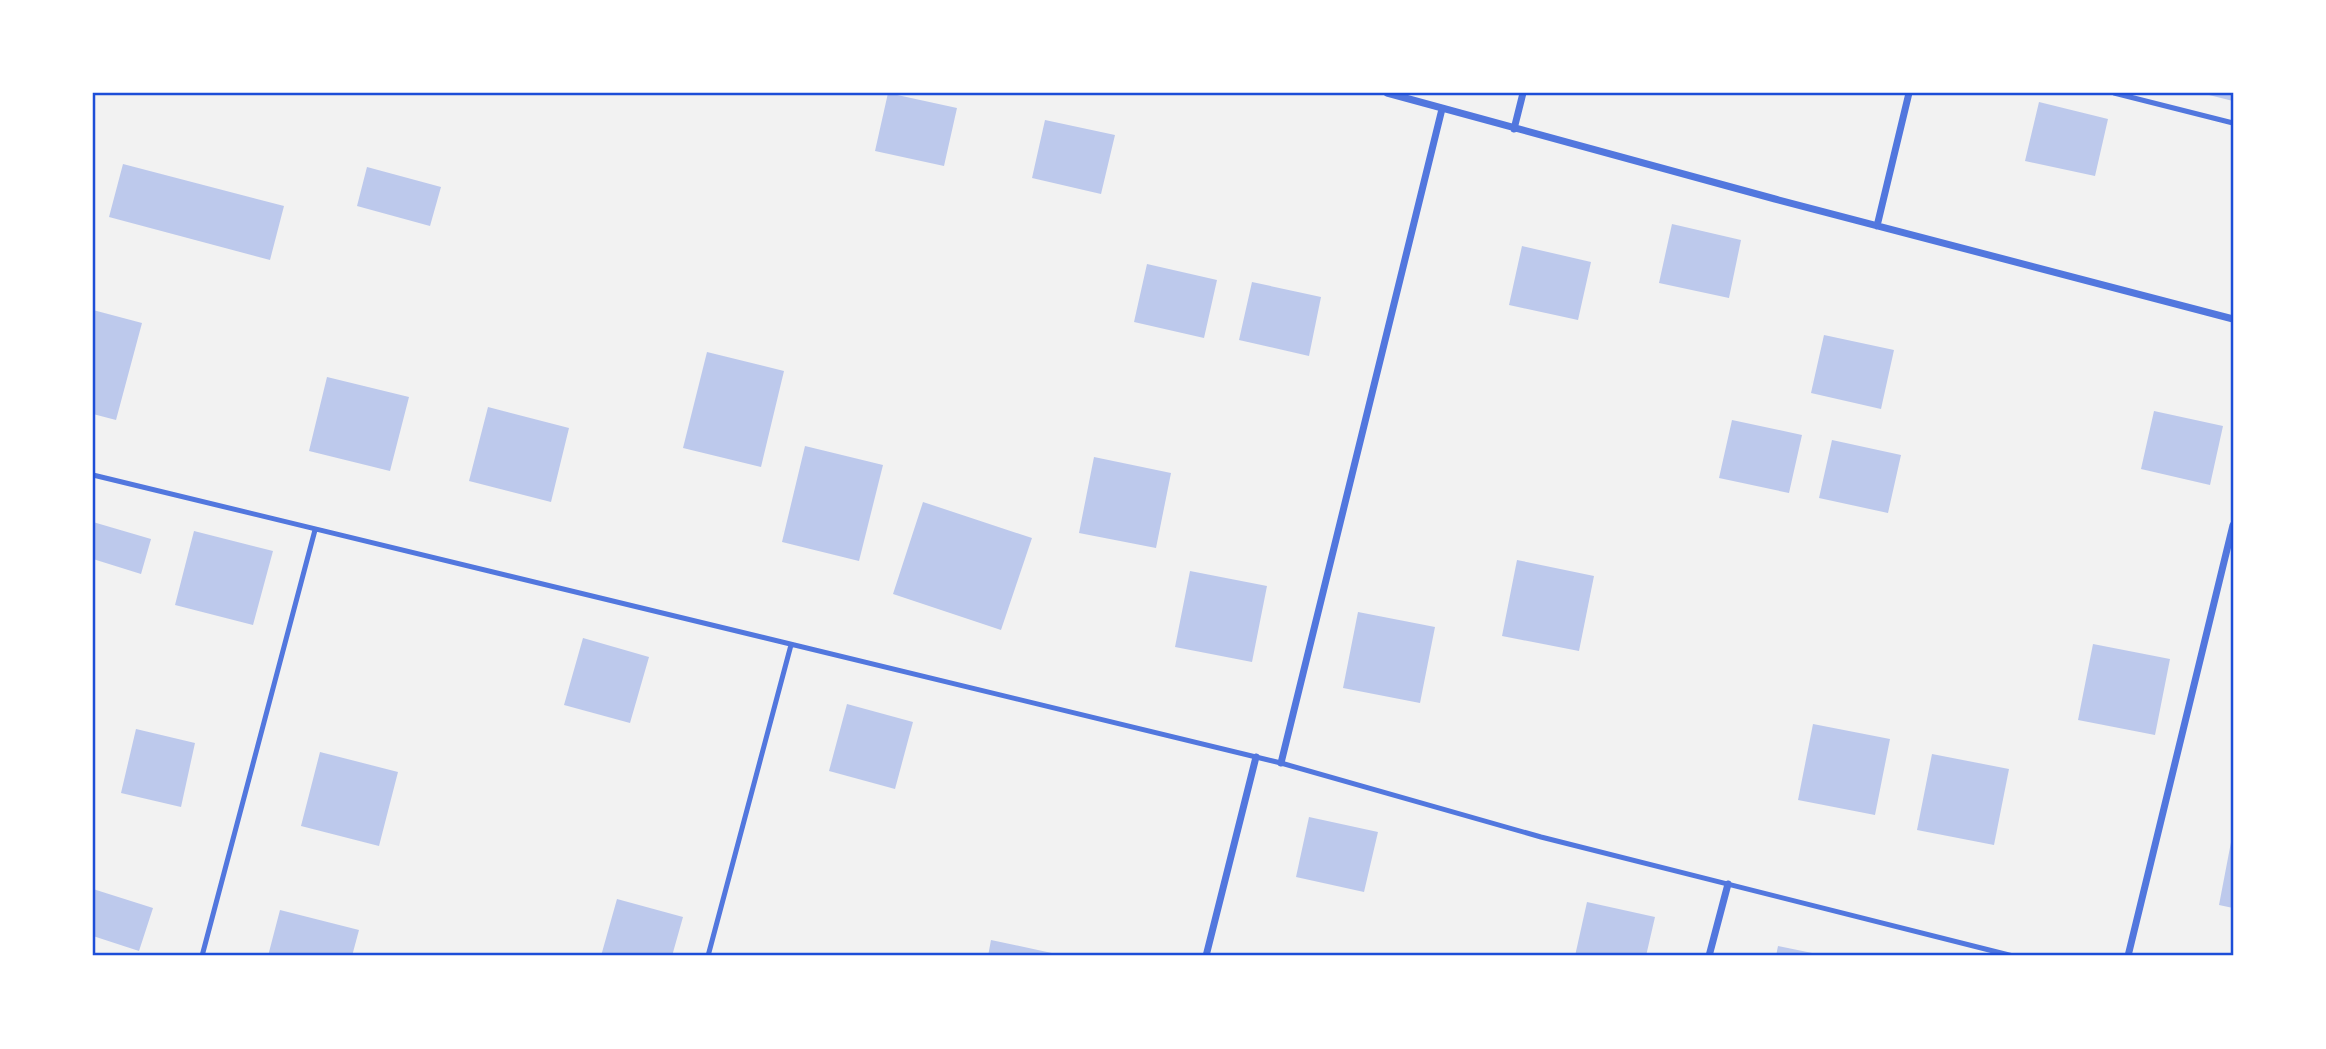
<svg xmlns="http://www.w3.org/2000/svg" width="2326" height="1049" font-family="'IBM Plex Sans',sans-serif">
<rect width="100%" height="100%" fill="#f2f2f2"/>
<path fill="#bdc9ec" d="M888,93l69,15 -13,58 -69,-15z
M2205,93h28v8l-28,-7z
M2039,102l69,17 -13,57 -70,-15z
M1045,120l70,15 -14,59 -69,-16z
M123,164l161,42 -14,54 -161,-43z
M367,167l74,20 -11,39 -73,-20z
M1672,224l69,16 -12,58 -70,-15z
M1522,246l69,16 -13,58 -69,-15z
M1147,264l70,16 -13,58 -70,-16z
M1252,282l69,15 -12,59 -70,-16z
M93,310l49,13 -26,97 -23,-6z
M1824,335l70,15 -13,59 -70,-16z
M707,352l77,19 -23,96 -78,-19z
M327,377l82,20 -19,74 -81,-20z
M488,407l81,21 -18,74 -82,-21z
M2154,411l69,15 -13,59 -69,-16z
M1732,420l70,15 -13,58 -70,-15z
M1832,440l69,15 -13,58 -69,-15z
M805,446l78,19 -24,96 -77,-19z
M1094,457l77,16 -15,75 -77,-15z
M923,502l109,36 -31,92 -108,-36z
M93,522l58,17 -10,35 -48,-15z
M194,531l79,20 -20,74 -78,-20z
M1517,560l77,16 -15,75 -77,-15z
M1190,571l77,15 -15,76 -77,-15z
M1358,612l77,15 -15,76 -77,-15z
M583,638l66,19 -19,66 -66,-18z
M2093,644l77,15 -15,76 -77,-15z
M847,704l66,18 -18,67 -66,-18z
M1813,724l77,15 -15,76 -77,-15z
M136,729l59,14 -14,64 -60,-14z
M320,752l78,20 -19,74 -78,-20z
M1932,754l77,15 -15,76 -77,-15z
M1309,817l69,15 -14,60 -68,-15z
M2232,837h1v71l-14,-3z
M93,889l60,19 -14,43 -46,-15z
M617,899l66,18 -11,39h-71z
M1587,902l68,15 -9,39h-71z
M280,910l79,20 -7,26h-84z
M991,940l70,15v1h-73z
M1778,946l44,9v1h-46z"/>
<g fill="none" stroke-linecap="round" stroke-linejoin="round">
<path stroke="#5277de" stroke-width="5" d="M2114,93l119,30
M93,475l1188,288 260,74 472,119
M202,956l113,-426
M708,956l83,-311"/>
<path stroke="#5277de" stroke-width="7" d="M1387,93l388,106 458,120
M1514,129l9,-36
M1877,226l32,-133
M1281,763l161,-654
M1206,956l50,-199
M1709,956l19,-72
M2128,956l105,-431"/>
</g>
<rect width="2326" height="1049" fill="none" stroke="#ffffff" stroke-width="189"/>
<rect x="94" y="94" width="2138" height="860" fill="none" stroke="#1d4ed8" stroke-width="2.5"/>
</svg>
